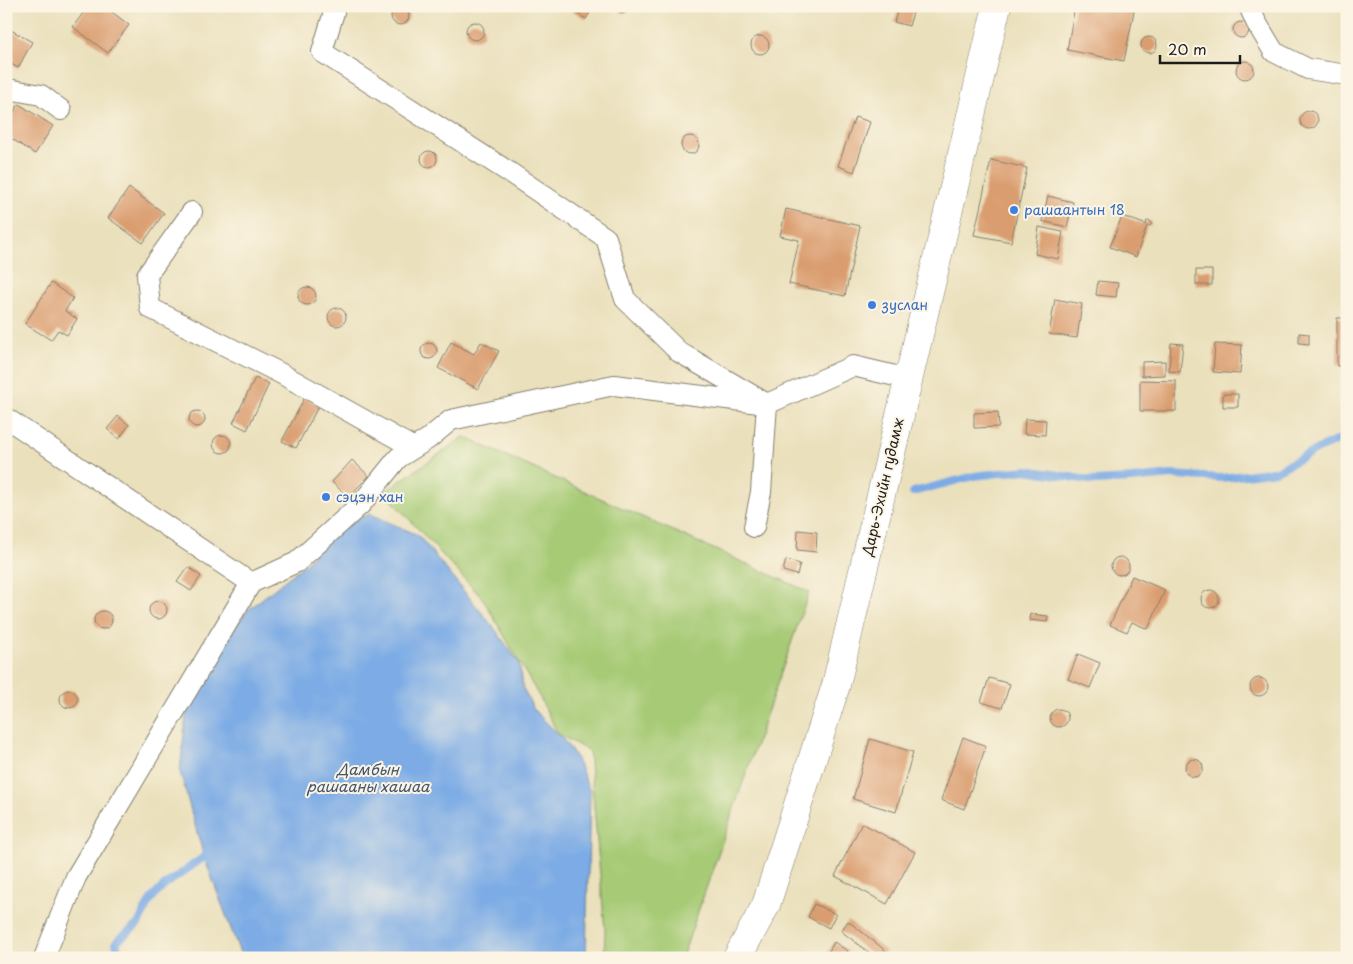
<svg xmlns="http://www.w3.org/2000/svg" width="1353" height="964" font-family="'Playpen Sans',sans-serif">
<rect width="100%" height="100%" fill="#fcf5e5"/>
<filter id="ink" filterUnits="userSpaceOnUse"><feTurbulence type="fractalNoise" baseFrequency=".02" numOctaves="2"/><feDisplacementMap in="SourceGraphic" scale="10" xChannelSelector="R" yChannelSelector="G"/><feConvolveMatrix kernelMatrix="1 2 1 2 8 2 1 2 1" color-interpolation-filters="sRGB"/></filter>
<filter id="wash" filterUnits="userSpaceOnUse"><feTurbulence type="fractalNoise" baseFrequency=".0096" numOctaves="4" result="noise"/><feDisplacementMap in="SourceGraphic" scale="20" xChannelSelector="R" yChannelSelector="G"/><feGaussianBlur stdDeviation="1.12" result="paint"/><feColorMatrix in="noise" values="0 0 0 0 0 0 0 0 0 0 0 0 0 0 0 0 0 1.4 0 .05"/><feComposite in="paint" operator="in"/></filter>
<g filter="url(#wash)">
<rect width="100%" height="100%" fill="#eae0bc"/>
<path fill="#a6ca74" stroke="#617348" d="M464,437l345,155 -127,366h-78l1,-28 -16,-179 -31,-17 -18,-36 -57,-99 -99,-107z"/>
<path fill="#7babe5" stroke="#4c6480" d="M370,514l48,21 77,94 24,34 4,25 11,22 29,29 14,20 13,33 -4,166h-344l-38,-101 -24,-85 6,-58 24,-50 37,-53 58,-47 34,-38z"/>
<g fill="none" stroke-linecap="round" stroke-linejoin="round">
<path stroke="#7babe5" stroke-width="8" d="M913,492l61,-16 52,-6 69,11 36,-2 41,-4 50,3 54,-7 42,-22 29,-13
M119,958l-3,-16 22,-18 13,-25 14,-14 39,-28 8,5"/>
</g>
<g id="blocks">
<path fill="#da9d6f" d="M88,6h16l25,19 -21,28 -35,-26z
M565,6h29l-8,13z
M615,6h18l-3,4 -6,3 -4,-1z
M899,6h16l-6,20 -15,-4z
M1075,6h60l-11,55 -57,-11z
M391 16a9 9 0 1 1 18 0a9 9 0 1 1-18 0Z
M1233 30a8 8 0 1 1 16 0a8 8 0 1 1-16 0Z
M466 31a9 9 0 1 1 18 0a9 9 0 1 1-18 0Z
M11,30l21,12 -14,26 -12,-7v-23z
M751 45a9 9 0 1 1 18 0a9 9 0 1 1-18 0Z
M1141 45a8 8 0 1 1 16 0a8 8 0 1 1-16 0Z
M1236 70a9 9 0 1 1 18 0a9 9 0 1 1-18 0Z
M19,104l34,22 -18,28 -29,-19v-11z
M1300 120a9 9 0 1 1 18 0a9 9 0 1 1-18 0Z
M855,117l15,5 -16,50 -16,-6z
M681 145a9 9 0 1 1 18 0a9 9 0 1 1-18 0Z
M421 159a8 8 0 1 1 16 0a8 8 0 1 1-16 0Z
M991,160l36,8 -16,74 -37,-7z
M129,188l35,25 -21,30 -35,-25z
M1048,196l25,6 -6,25 -25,-6z
M786,209l74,17 -15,70 -56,-12 10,-44 -19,-4z
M1122,216l25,9 -1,-3 2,-1h2l2,2 -2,3h-3l-11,31 -26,-10z
M1039,227l24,5 -5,27 -23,-5z
M1196,270h16v15h-16z
M1098,281l20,2 -2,14 -20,-2z
M51,283l22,15 -8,13 12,8 -10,16 -9,-5 -7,10 -26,-16z
M298 296a9 9 0 1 1 18 0a9 9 0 1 1-18 0Z
M1055,299l27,5 -5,34 -28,-4z
M328 317a9 9 0 1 1 18 0a9 9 0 1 1-18 0Z
M1337,318h10v48h-10z
M1299,333l10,1v10l-10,-1z
M451,342l23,12 7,-12 18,9 -21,38 -40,-21z
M421 351a8 8 0 1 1 16 0a8 8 0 1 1-16 0Z
M1171,343l12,1 -3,28 -11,-1z
M1215,344l27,1 -2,29 -27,-2z
M1165,361v14l-23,1v-14z
M255,378l14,6 -22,46 -14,-7z
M1140,380l36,1v30h-36z
M1223,394h15v13h-15z
M305,397l14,8 -23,43 -14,-7z
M189 419a8 8 0 1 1 16 0a8 8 0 1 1-16 0Z
M998,412l1,15 -25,1v-15z
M118,416l11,9 -10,14 -12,-10z
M1025,419l21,1 -1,15 -21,-1z
M213 444a9 9 0 1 1 18 0a9 9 0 1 1-18 0Z
M352,460l17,16 -21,21 -16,-15z
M798,530l19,2 -1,20 -19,-2z
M1111 566a9 9 0 1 1 18 0a9 9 0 1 1-18 0Z
M786,560l14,4 -3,11 -14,-4z
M188,567l13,9 -10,15 -14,-9z
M1132,576l33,14 -17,39 -16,-7 -5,10 -17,-7z
M1201 599a9 9 0 1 1 18 0a9 9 0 1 1-18 0Z
M149 610a9 9 0 1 1 18 0a9 9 0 1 1-18 0Z
M94 620a9 9 0 1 1 18 0a9 9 0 1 1-18 0Z
M1030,614l18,2 -1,6 -18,-2z
M1078,654l22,9 -10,25 -22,-9z
M989,678l21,6 -8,24 -21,-6z
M1250 687a9 9 0 1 1 18 0a9 9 0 1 1-18 0Z
M60 699a9 9 0 1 1 18 0a9 9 0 1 1-18 0Z
M1050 718a9 9 0 1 1 18 0a9 9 0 1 1-18 0Z
M963,737l23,9 -22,63 -23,-9z
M870,739l43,13 -17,60 -43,-13z
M1185 768a9 9 0 1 1 18 0a9 9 0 1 1-18 0Z
M862,823l53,29 -28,52 -52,-28z
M814,904l22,10 -7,14 -21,-11z
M848,921l38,30 -5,7h-5l-35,-27z
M834,942l14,9 -5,7h-18z"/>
</g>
</g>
<g filter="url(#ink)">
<use href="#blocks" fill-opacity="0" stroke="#837e6c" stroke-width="1"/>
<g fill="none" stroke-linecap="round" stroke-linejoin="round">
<g stroke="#837e6c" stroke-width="22">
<path id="street" d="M332,6l2,6 -12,40 190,122 94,64 19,61 54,53 88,52 -6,88 -7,35
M1249,6l7,16 18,30 34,17 39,6
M6,90l2,-1 33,6 20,15
M192,212l-45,63 3,33 130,65 134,75
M6,418l245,165 46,-21 64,-58 37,-46 30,-19 23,-19 163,-35 153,19 86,-38 55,13
M44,958l32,-81 175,-294"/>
</g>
<g stroke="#837e6c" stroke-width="29">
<path id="secondary" d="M737,958l29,-53 70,-220 161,-679"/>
</g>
<use href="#street" stroke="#fff" stroke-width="20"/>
<use href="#secondary" stroke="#fff" stroke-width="28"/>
</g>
</g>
<g fill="#3f7fe0" stroke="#fcf5e5" stroke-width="2">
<circle cx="1014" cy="210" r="5"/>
<circle cx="872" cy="305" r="5"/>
<circle cx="326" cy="497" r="5"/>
</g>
<g text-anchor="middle" stroke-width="4" stroke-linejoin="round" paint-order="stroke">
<g font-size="14" fill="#366cbe" stroke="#fcf5e5" text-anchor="start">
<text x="1024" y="215">рашаантын 18</text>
<text x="882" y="310">зуслан</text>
<text x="336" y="502">сэцэн хан</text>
</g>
<g font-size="14" fill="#1c1c1c" stroke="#fcf5e5">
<text transform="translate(883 487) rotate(-77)" y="5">Дарь-Эхийн гудамж</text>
</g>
<g font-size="15" font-style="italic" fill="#42556c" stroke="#fcf5e5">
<text x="368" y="775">Дамбын<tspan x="368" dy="17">рашааны хашаа</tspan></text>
</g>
</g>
<rect width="1353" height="964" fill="none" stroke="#fcf5e5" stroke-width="25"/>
<path d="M1160 55v8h80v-8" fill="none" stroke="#1c1c1c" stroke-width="2.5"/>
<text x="1168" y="55" font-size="15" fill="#1c1c1c" stroke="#fcf5e5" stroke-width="4" paint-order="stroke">20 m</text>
</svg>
